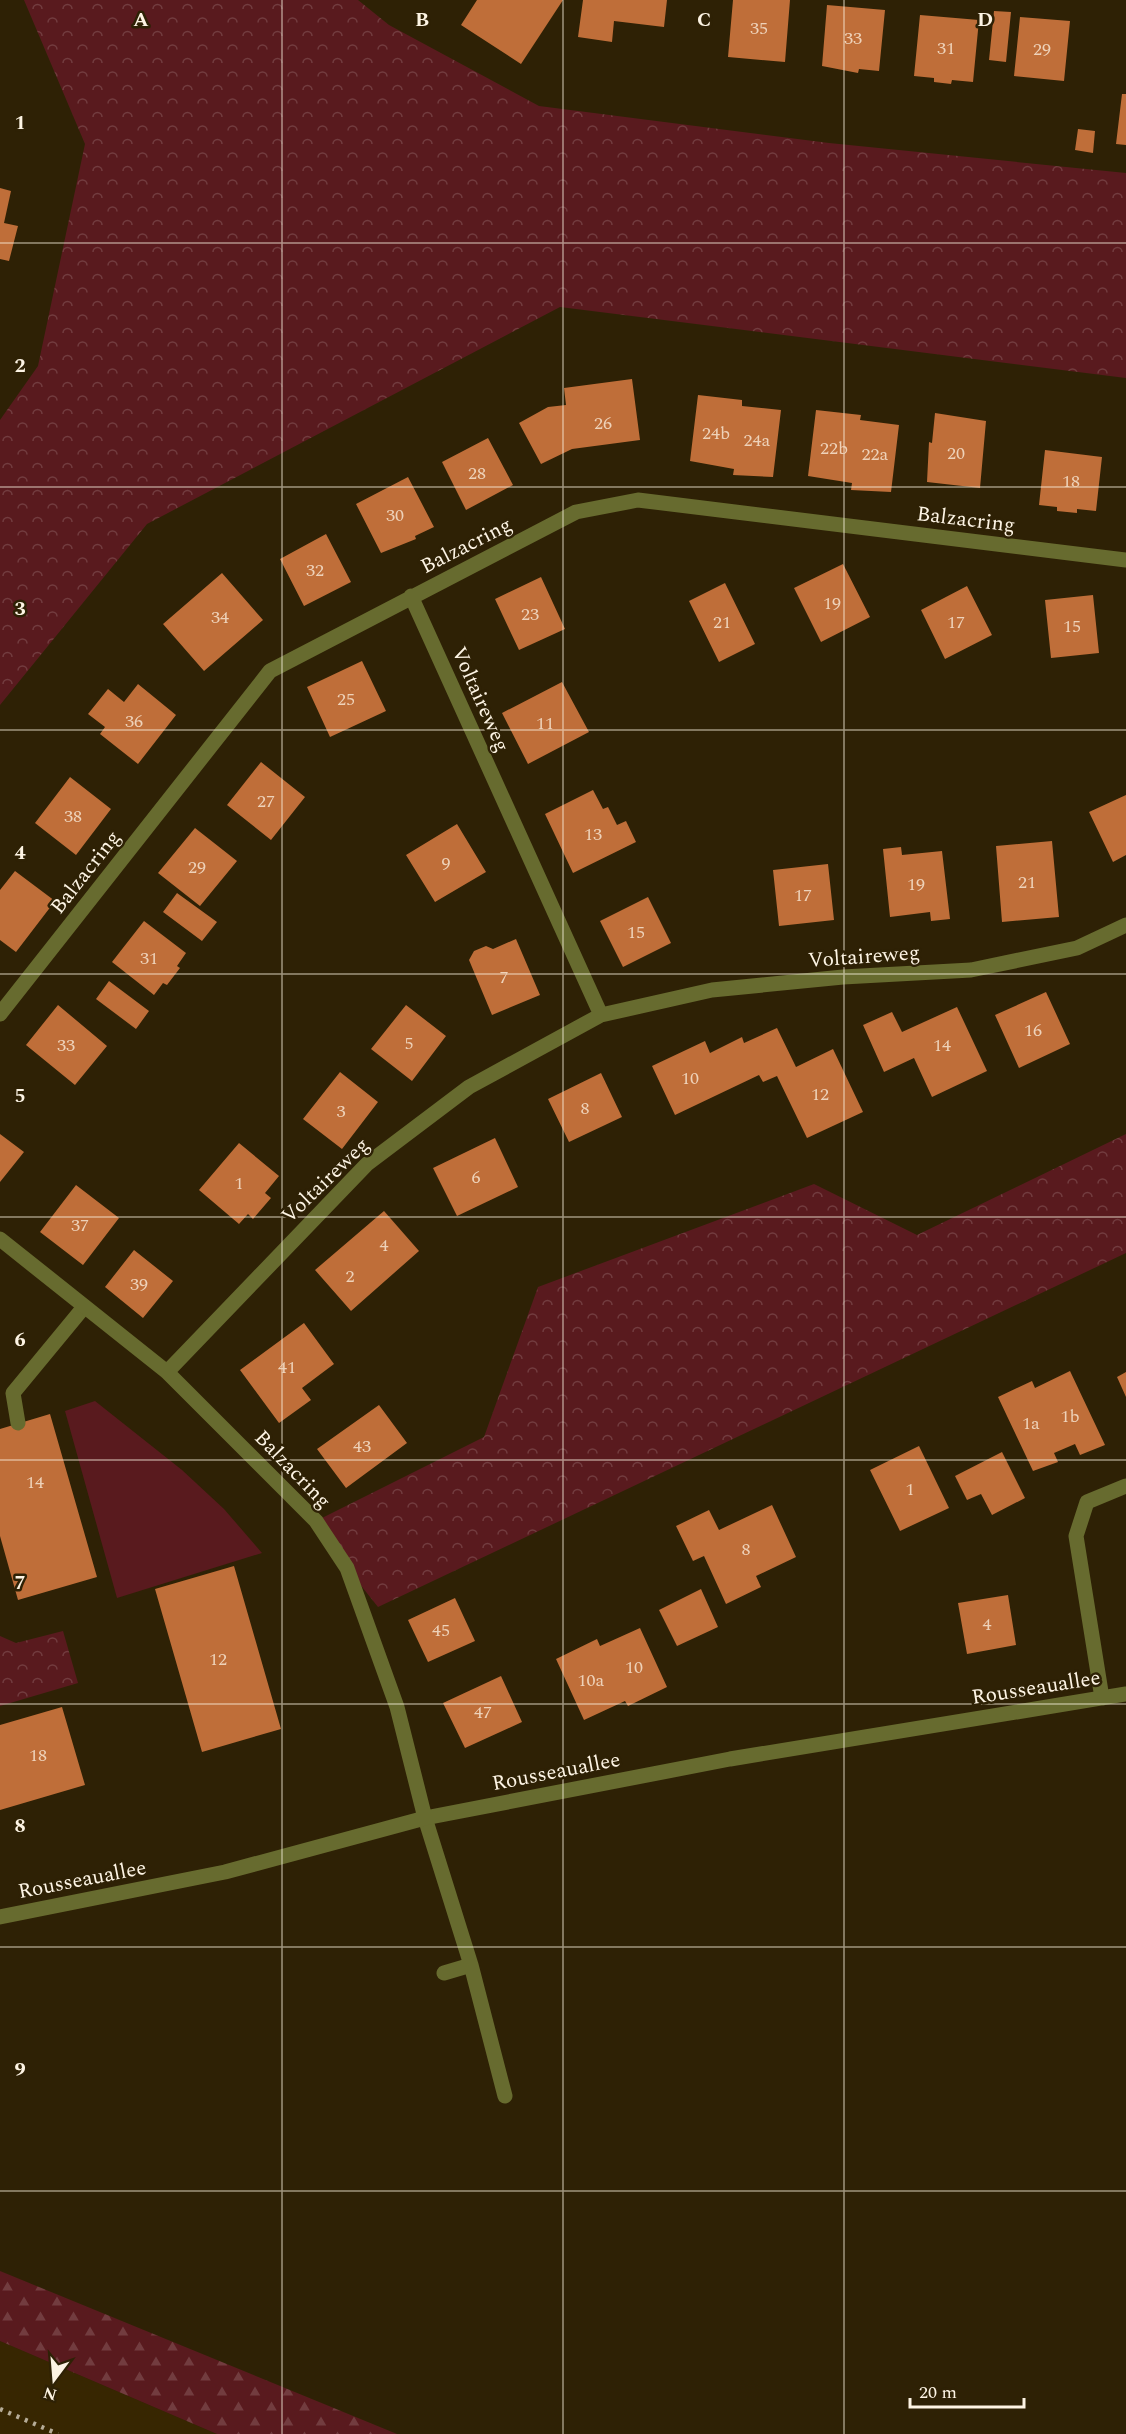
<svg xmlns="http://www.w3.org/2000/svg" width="1126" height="2434" font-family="Spectral,serif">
<defs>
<pattern id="forest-firs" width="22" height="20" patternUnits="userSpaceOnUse" patternTransform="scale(1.5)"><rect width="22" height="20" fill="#591a1e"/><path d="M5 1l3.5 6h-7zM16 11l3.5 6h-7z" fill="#723c3f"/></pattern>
<pattern id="park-crowns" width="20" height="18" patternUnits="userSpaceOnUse" patternTransform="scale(1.5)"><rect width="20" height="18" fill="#591a1e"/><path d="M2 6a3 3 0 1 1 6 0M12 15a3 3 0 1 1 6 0" fill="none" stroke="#723c3f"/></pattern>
</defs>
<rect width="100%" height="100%" fill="#2e2105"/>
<path fill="#372601" d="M0,2341l217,93h-217z"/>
<path fill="#591a1e" d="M95,1401l87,69 42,39 38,44 -145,45 -52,-187z"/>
<path fill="url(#forest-firs)" d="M0,2271l397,163h-180l-217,-93z"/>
<path fill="url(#park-crowns)" d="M24,0h334l31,25 150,81 290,37 297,30v205l-566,-71 -413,217 -147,181v-285l38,-54 47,-222z
M1126,1134v119l-748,354 -31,-39 -31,-47 168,-84 54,-150 276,-103 103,51z
M63,1631l15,52 -78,23v-70l16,7z"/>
<path fill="#bf6e39" d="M477,0h86l-42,64 -60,-39z
M583,0h84l-3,27 -50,-6 -2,21 -34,-5z
M733,0h57l-5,62 -57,-5z
M827,5l58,5 -6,61 -20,-2 -1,4 -36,-7z
M994,11l17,1 -5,50 -17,-2z
M920,15l59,5 -6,62 -21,-2 -1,4 -17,-2v-4l-20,-2z
M1020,17l50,4 -6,60 -50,-5z
M1122,94h4v51l-10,-1z
M1078,129l17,2 -2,22 -18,-3z
M0,188l11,3 -7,32 14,3 -9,35 -9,-2z
M632,379l8,61 -68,9 -31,15 -22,-41 29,-16 18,-2 -2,-17z
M698,395l44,5v6l39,4 -8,67 -40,-2 1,-6 -44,-8z
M816,410l45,5 -1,5 39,5 -8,67 -40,-2 1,-7 -44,-7z
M935,413l51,8 -6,67 -53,-6 2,-40 3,1z
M488,438l25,47 -47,25 -24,-48z
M1045,450l57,7 -6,54 -19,-2v4l-20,-2v-4l-18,-2z
M408,477l26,50 -19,9 1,3 -35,14 -25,-49z
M326,534l25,48 -47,24 -24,-47z
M843,564l27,53 -49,25 -27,-54z
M222,573l41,47 -59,51 -41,-47z
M541,577l24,52 -46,21 -24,-51z
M725,583l30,61 -36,18 -30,-61z
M967,586l25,49 -47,24 -24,-49z
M1093,595l6,58 -48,5 -6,-58z
M362,661l24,50 -56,26 -23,-50z
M562,682l27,50 -61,32 -26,-51z
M138,684l38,31 -38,49 -38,-30 5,-7 -17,-13 20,-25 16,13z
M261,762l44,35 -34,43 -44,-35z
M70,777l41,32 -35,46 -41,-32z
M593,790l10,19 5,-2 9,18 9,-4 10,21 -63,31 -28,-59z
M1126,795v60l-13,7 -24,-50z
M457,824l29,48 -51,30 -29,-47z
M195,828l42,33 -37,45 -42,-33z
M1052,841l7,76 -57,5 -6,-76z
M901,847l1,8 40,-4 8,68 -19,2 -1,-9 -40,5 -7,-68z
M828,864l6,56 -55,6 -6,-56z
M15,871l40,30 -39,51 -16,-12v-50z
M177,893l40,29 -15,19 -39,-29z
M648,897l23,46 -48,24 -23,-46z
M144,921l42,32 -9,13 3,2 -13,17 -4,-2 -9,12 -42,-33z
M516,939l24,56 -48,20 -23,-55 5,-9 12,-5 7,3z
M109,981l40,30 -13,18 -40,-30z
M1046,992l24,52 -51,24 -24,-53z
M58,1005l49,41 -32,39 -49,-40z
M406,1005l40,31 -34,45 -41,-32z
M957,1007l30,64 -55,26 -18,-39 -30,14 -21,-47 29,-13 10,20z
M777,1028l19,39 37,-18 30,63 -56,26 -30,-62 -14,6 -4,-7 -84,40 -23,-49 53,-25 5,12 32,-16 2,6z
M340,1072l38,30 -36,47 -39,-30z
M601,1073l21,44 -53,25 -21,-43z
M0,1134l24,18 -24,30z
M495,1138l23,49 -61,29 -24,-48z
M239,1143l40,33 -14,17 6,5 -18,21 -5,-5 -9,10 -40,-34z
M76,1185l43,33 -36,47 -43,-33z
M384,1211l35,40 -68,60 -36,-41z
M134,1250l39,31 -30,37 -38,-31z
M304,1323l30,41 -32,24 9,12 -32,23 -39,-53z
M1070,1371l35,74 -25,10 -5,-11 -21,9 4,9 -25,9 -35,-74 34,-16 3,7z
M1126,1372v25l-9,-20z
M379,1405l28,38 -61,45 -29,-39z
M50,1414l47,163 -79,23 -18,-64v-107z
M919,1446l30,62 -49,23 -30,-61z
M1002,1452l23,46 -33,17 -11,-21 -14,6 -12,-24z
M772,1505l24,52 -40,19 5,11 -35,17 -22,-48 -11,5 -17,-35 33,-16 10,20z
M234,1566l47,163 -79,23 -47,-163z
M701,1589l17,38 -41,19 -18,-36z
M1008,1595l8,50 -49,9 -9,-51z
M455,1598l20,43 -47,21 -20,-42z
M640,1628l27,59 -39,19 -3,-5 -41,19 -28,-61 41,-20 3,7z
M501,1676l21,46 -57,26 -22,-45z
M62,1707l23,78 -85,25v-85z"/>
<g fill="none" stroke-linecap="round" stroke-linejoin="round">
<path stroke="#676b2f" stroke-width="15" d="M18,1423l-5,-30 71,-86
M425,1818l46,147 34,131
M444,1973l27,-8"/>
<path stroke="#676b2f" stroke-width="15" d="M411,596l190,419
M0,1014l270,-343 306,-159 62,-12 488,60
M0,1239l167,133 149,149 31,47 50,139 28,111
M167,1372l200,-208 102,-77 132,-72 111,-25 131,-13 128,-7 106,-22 49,-23
M1102,1698l-26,-162 11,-34 39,-16
M0,1917l225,-45 200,-54 305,-59 396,-65"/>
<path stroke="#b6ac98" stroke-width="4.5" stroke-dasharray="3 6" stroke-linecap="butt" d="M0,2409l58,25"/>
</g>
<path fill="none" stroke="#fdf4e4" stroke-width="1.5" stroke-opacity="0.55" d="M282,0v2434M563,0v2434M844,0v2434M0,243h1126M0,487h1126M0,730h1126M0,974h1126M0,1217h1126M0,1460h1126M0,1704h1126M0,1947h1126M0,2191h1126"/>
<g text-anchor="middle" stroke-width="5" stroke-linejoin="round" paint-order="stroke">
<g font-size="18" fill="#eed2b9">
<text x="759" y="34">35</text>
<text x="853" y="44">33</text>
<text x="946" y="54">31</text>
<text x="1042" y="55">29</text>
<text x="603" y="429">26</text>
<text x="716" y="439">24b</text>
<text x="757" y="446">24a</text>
<text x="834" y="454">22b</text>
<text x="956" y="459">20</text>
<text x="875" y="460">22a</text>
<text x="477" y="479">28</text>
<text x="1071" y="487">18</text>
<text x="395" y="521">30</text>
<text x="315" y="576">32</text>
<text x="832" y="609">19</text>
<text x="530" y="620">23</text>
<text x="220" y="623">34</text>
<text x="722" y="628">21</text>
<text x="956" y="628">17</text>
<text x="1072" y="632">15</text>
<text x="346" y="705">25</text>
<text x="134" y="727">36</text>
<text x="545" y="729">11</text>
<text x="266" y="807">27</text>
<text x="73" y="822">38</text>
<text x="593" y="840">13</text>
<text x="446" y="869">9</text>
<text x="197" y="873">29</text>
<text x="1027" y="888">21</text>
<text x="916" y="890">19</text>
<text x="803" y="901">17</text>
<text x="636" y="938">15</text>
<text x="149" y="964">31</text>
<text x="504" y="983">7</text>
<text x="1033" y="1036">16</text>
<text x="409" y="1049">5</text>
<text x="66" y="1051">33</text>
<text x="942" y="1051">14</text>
<text x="690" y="1084">10</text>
<text x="820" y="1100">12</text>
<text x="585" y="1114">8</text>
<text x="341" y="1117">3</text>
<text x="476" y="1183">6</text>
<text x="239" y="1189">1</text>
<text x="80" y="1231">37</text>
<text x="384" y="1251">4</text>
<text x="350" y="1282">2</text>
<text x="139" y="1290">39</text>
<text x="287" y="1373">41</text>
<text x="1070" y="1422">1b</text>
<text x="1031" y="1429">1a</text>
<text x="362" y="1452">43</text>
<text x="35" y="1488">14</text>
<text x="910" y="1495">1</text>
<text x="746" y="1555">8</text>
<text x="987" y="1630">4</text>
<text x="441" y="1636">45</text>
<text x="218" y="1665">12</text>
<text x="634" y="1673">10</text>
<text x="591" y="1686">10a</text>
<text x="483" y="1718">47</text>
<text x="38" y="1761">18</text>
</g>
<g font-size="21" fill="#fdf4e4" stroke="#2e2105">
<text transform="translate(966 519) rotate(7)" y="7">Balzacring</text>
<text transform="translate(466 545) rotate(-27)" y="7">Balzacring</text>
<text transform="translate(481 699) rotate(66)" y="7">Voltaireweg</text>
<text transform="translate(85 872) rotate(-52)" y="7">Balzacring</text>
<text transform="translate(864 956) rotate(-4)" y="7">Voltaireweg</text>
<text transform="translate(325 1180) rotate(-44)" y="7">Voltaireweg</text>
<text transform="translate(293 1469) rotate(46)" y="7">Balzacring</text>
<text transform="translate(1036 1687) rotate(-9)" y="7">Rousseauallee</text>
<text transform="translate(556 1771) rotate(-11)" y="7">Rousseauallee</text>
<text transform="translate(82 1879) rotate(-11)" y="7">Rousseauallee</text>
</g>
</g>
<g font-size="20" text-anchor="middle" font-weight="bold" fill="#fdf4e4" stroke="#2e2105" stroke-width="5" stroke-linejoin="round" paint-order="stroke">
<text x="141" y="26">A</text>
<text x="422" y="26">B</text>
<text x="704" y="26">C</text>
<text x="985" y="26">D</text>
<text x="20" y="129">1</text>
<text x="20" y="372">2</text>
<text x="20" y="615">3</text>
<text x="20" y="859">4</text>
<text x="20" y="1102">5</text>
<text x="20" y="1346">6</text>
<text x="20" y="1589">7</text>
<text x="20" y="1832">8</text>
<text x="20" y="2076">9</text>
</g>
<g transform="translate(54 2380) rotate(196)" stroke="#2e2105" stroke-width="4.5" paint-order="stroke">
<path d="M0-4.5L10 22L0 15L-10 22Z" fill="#fdf4e4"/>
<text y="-9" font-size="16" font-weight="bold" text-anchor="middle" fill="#fdf4e4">N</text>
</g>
<path d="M910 2398v9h114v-9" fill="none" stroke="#fdf4e4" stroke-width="3"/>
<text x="919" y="2398" font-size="18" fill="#fdf4e4" stroke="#2e2105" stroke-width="4.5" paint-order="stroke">20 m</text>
</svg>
